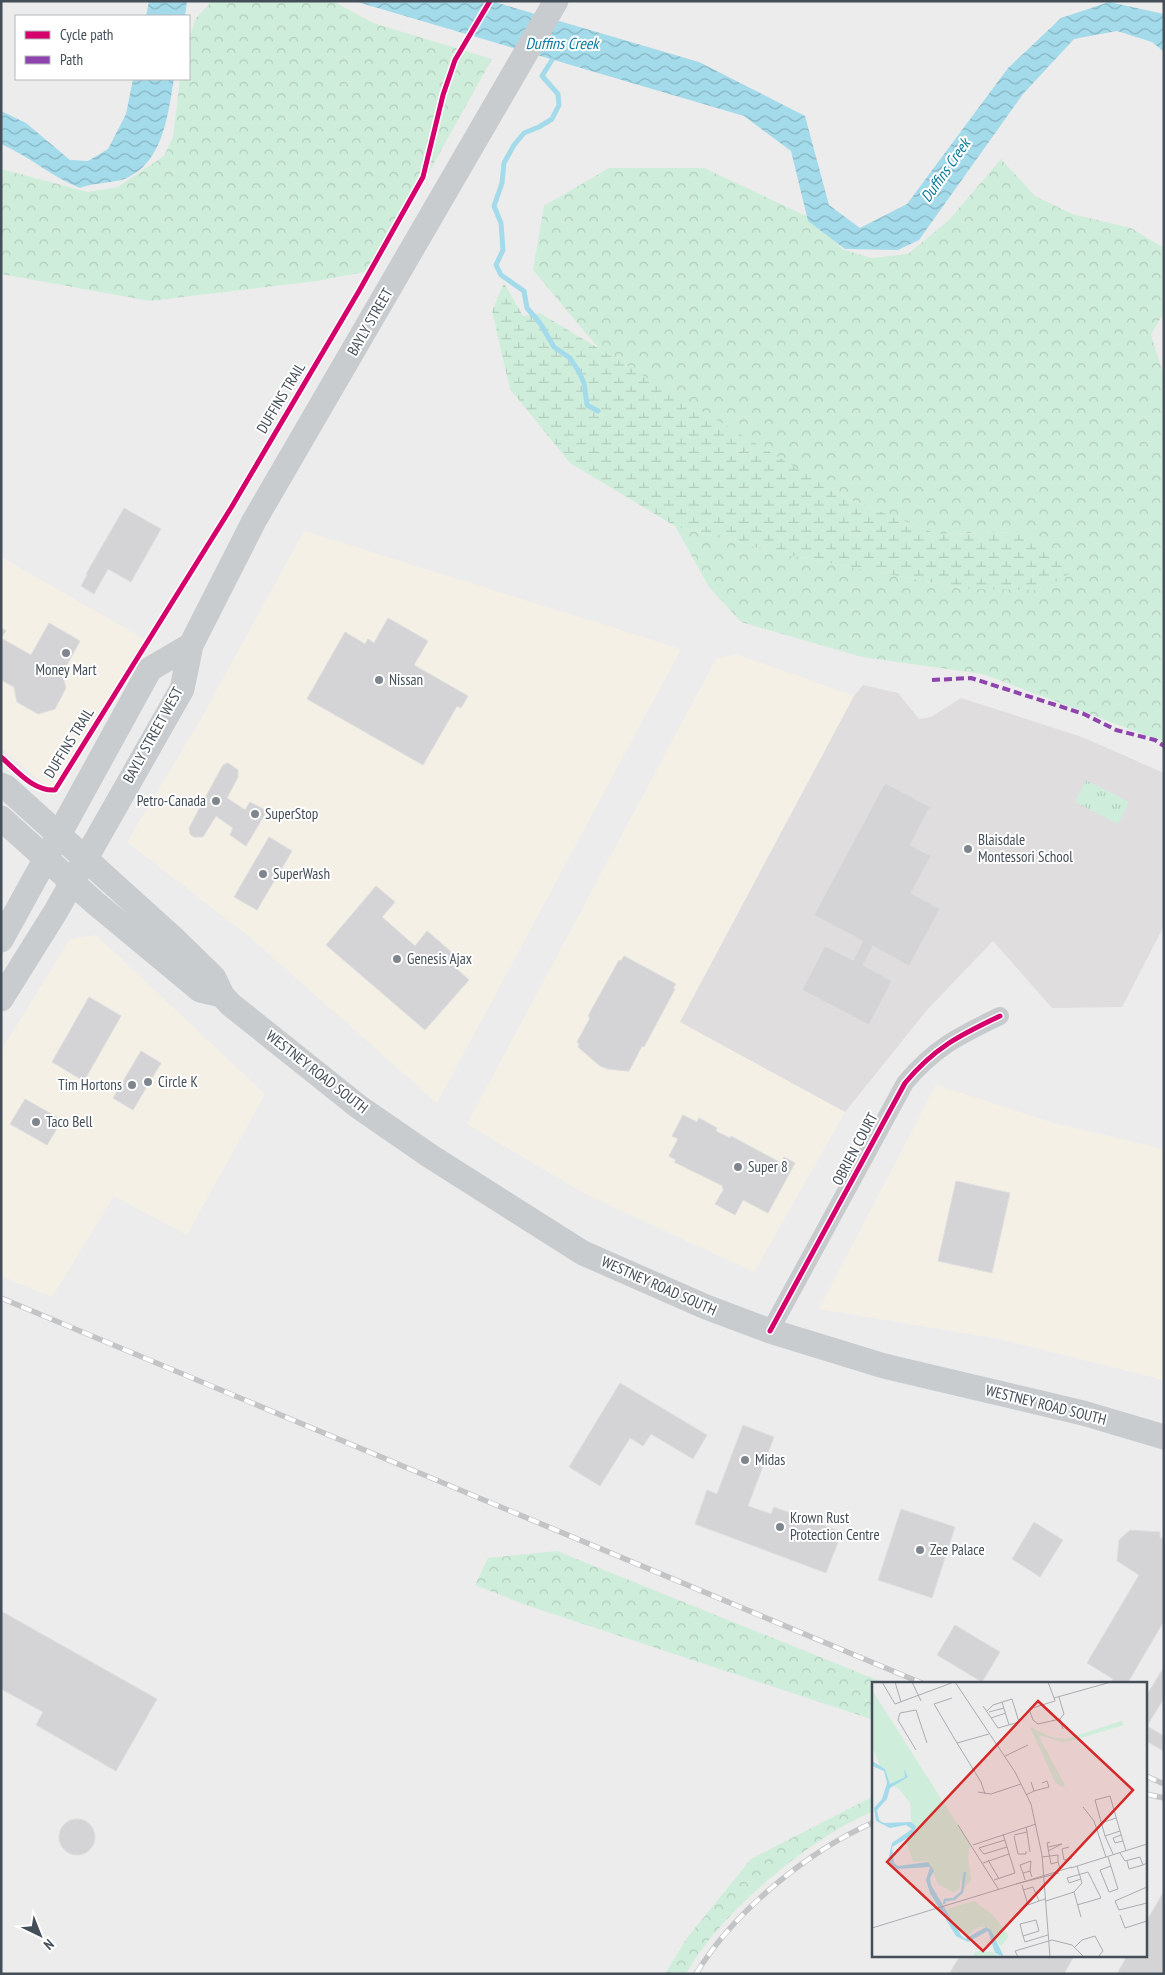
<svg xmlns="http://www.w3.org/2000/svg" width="1165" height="1975" font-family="'PT Sans Narrow',sans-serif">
<defs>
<pattern id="grass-tufts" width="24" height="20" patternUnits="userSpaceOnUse" patternTransform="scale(1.25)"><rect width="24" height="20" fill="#cfeddb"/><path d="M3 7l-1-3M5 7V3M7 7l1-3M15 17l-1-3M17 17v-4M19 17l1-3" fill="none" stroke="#b3cdbe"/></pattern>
<pattern id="forest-crowns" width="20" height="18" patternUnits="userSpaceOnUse" patternTransform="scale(1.25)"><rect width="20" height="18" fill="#cfeddb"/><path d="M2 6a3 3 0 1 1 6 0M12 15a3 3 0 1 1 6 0" fill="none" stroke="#b3cdbe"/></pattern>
<pattern id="wetland-marsh" width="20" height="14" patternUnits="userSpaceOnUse" patternTransform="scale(1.25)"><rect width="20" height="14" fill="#cfeddb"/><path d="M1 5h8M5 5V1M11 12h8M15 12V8" fill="none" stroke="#b3cdbe"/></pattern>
<pattern id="water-waves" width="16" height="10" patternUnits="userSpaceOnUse" patternTransform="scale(1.25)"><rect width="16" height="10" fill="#a4dbeb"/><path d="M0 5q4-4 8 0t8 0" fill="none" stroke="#87b4c1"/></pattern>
</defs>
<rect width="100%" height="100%" fill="#edecec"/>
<path fill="#f5f0e6" d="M304,531l377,118 -244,454 -186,-165 -124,-96 74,-123z
M1,557l145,83 -83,148 -10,4 -52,-44z
M736,654l118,42 -174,326 165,90 -91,160 -167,-77 -120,-71 249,-465z
M96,935l169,159 -78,141 -73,-39 -62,101 -51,-21v-225l69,-112z
M936,1085l118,38 110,26v231l-165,-41 -180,-30z"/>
<path fill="#dfddde" d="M863,685l35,8 21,26 12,-2 30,-19 121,39 82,36v153l-42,81 -70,1 -59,-67 -66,69 -82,102 -165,-90 174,-326z"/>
<path fill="url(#grass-tufts)" d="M1086,780l43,22 -11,22 -43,-22z"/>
<path fill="url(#forest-crowns)" d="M212,1h121l40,22 119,36 -112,201 -16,12 -47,9 -167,20 -149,-27v-105l87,23 30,-5 46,-31 9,-19 7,-58h9v-41l7,-20z
M1001,159l34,37 37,18 59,14 33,20v64l-13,23 13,41v366l-181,-68 -121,-17 -121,-35 -32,-35 -34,-61 102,27 190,36 54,-57 -84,2 -91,-36 -241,-142 -72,-86 11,-64 65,-38h95l111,52 27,29 29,9 37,-4 41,-34z
M557,1551l330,133h-13v36l-351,-116 -48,-19 13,-27z
M874,1796v15c-64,26 -155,103 -188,163h-21l22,-36 64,-79z"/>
<path fill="url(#wetland-marsh)" d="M504,283l19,33 17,-3 306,185 91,36 84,-2 25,16 23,26 -30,16 -72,-1 -190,-36 -102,-27 -105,-63 -60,-74 -18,-78z"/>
<path fill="url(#water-waves)" d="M149,1h38l-2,15h-39z
M354,1h137l208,61 106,54 24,89 31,23 47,-24 101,-136 53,-50 48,-16 55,12v38l-12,-10 -35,-11 -43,8 -51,55 -104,146 -21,10 -53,-1 -37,-28 -17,-70 -47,-35z
M133,79h41c-6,34 -10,80 -45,98 -10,6 -34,5 -49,11 -28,-11 -51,-32 -79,-44v-33l25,12 44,37 18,1 20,-12 18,-35z"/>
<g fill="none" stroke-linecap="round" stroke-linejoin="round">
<path stroke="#a4dbeb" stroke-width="5" d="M552,60l-10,16 16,18 1,11 -7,14 -13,8 -15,6 -10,12 -10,18 -2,20 -8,23 7,17 2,27 -7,15 5,10 23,16 3,17 13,15 14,24 16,11 9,14 5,11 3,22 11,6"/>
</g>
<path fill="#d4d4d6" stroke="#dededf" d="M124,508l37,21 -30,53 -23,-13 -14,25 -13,-8 6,-11 -1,-1z
M388,618l40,23 -14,24 54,31 -7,12 -4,-2 -34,59 -116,-66 38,-67 20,12 3,-5 6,4z
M49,623l31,18 -18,33 4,14 -11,21 -17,5 -21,-12 -3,-15 -13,-7v-52l5,3 -5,7 30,17z
M228,763l10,7v7l-11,21 18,12 5,-8 17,9 -21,35 -16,-11 3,-7 -17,-12 -13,21h-9l-4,-3 -1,-6 16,-30 18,-33z
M885,783l45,24 -20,38 21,11 -20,37 29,16 -31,57 -36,-20 -10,19 29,16 -23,44 -67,-35 23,-44 28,14 10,-19 -49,-26z
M269,837l23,14 -35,59 -23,-13z
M376,886l19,16 -13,15 33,29 12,-15 28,24 -6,7 20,18 -44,50 -99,-85z
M624,956l52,28 -3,4 2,1 -31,58 -2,-1 -13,25h-2l-19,-2 -8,-3 -22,-19 1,-3 -2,-2 13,-24 -2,-2 31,-56 2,1z
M89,997l32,19 -37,65 -32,-19z
M141,1051l20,12 -28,47 -20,-12z
M25,1099l37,21 -15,25 -37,-21z
M683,1115l14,7 2,-4 18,10 -1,3 14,7 1,-2 50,27 3,-6 11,6 -27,50 -25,-13 -8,15 -20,-11 9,-15 -2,-1 1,-2 -49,-24 2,-2 -7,-4 9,-17 -6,-3z
M956,1181l54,12 -18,80 -54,-12z
M620,1383l87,52 -14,24 -42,-25 -8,12 -13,-8 -30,48 -31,-19z
M743,1425l31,12 -26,69 23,8 3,-7 68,25 -16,41 -131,-49 12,-34 10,4z
M901,1509l54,18 -23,71 -54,-18z
M1034,1522l29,18 -23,37 -28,-18z
M1130,1530l30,2v6h4v83l-37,63h-17l3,-5 -26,-16 52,-88 -22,-14 2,-21z
M1,1611l156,88 -41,72 -80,-46 7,-13 -42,-23z
M955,1625l45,27 -18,30 -45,-27z
M1164,1667v31l-17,28 17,10v15l-18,-10v-45z
M59 1837a18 18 0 1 1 36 0a18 18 0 1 1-36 0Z
M1164,1891v83h-47l10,-18h19v-34z
M960,1956h114l-10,18h-115z"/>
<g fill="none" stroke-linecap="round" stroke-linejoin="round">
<path stroke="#c8cbcd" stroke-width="18" d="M770,1331l135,-248c29,-35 55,-48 95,-67"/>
<path stroke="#c9cccf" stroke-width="25" d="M1,785l5,2 166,150 42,41 8,17 8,9 129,103 71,49 153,97 123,54 64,24 114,35 199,47 81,24
M1,818l93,84 106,88 22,5
M1,940l149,-271 41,-24
M1,999l55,-88 126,-222 9,-44 63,-124 302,-520"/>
<g stroke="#c2c4c6" stroke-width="5.5">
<path id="rail" d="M1,1298l923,386
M1146,1776l18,8
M1146,1794l18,4
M696,1974c37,-62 112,-123 178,-152"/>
</g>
<use href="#rail" stroke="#fff" stroke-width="4" stroke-dasharray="11" stroke-linecap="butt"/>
<path stroke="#8e44ad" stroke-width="4" stroke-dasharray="8 4" stroke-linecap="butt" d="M932,680l39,-2 113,36 32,16 39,10 9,6"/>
<g stroke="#fff" stroke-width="8">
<path id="cycleway" d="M1,757c16,14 32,34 54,33l176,-282 128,-217 64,-114 20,-82 12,-35 35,-59
M770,1331l135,-248c29,-35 55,-48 95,-67"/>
</g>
<use href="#cycleway" stroke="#d6006c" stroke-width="5"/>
</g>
<g fill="#7f858c" stroke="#fff" stroke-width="2">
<circle cx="66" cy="653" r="5"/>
<circle cx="379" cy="680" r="5"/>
<circle cx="216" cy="801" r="5"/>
<circle cx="255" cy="814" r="5"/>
<circle cx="968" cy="849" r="5"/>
<circle cx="263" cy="874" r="5"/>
<circle cx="397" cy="959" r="5"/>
<circle cx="148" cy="1082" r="5"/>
<circle cx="132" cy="1085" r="5"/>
<circle cx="36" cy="1122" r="5"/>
<circle cx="738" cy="1167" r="5"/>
<circle cx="745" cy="1460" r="5"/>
<circle cx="780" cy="1527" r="5"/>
<circle cx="920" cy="1550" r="5"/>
</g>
<g text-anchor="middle" stroke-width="4" stroke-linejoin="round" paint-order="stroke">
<g font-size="15" fill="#444e58" stroke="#fff">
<text transform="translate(370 322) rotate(-60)" y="5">BAYLY STREET</text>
<text transform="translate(281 398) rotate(-59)" y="5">DUFFINS TRAIL</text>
<text transform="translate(153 735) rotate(-61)" y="5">BAYLY STREET WEST</text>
<text transform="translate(69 743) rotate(-58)" y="5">DUFFINS TRAIL</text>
<text transform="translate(317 1072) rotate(38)" y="5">WESTNEY ROAD SOUTH</text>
<text transform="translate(855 1149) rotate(-62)" y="5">OBRIEN COURT</text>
<text transform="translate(659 1286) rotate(24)" y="5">WESTNEY ROAD SOUTH</text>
<text transform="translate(1046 1405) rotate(14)" y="5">WESTNEY ROAD SOUTH</text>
</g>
<g font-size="15" fill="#444e58" stroke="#fff" text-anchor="start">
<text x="66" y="675" text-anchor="middle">Money Mart</text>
<text x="389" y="685">Nissan</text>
<text x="206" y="806" text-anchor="end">Petro-Canada</text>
<text x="265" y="819">SuperStop</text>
<text x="978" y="845">Blaisdale<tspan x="978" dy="17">Montessori School</tspan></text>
<text x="273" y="879">SuperWash</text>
<text x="407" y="964">Genesis Ajax</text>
<text x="158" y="1087">Circle K</text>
<text x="122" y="1090" text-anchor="end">Tim Hortons</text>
<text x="46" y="1127">Taco Bell</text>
<text x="748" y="1172">Super 8</text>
<text x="755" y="1465">Midas</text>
<text x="790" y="1523">Krown Rust<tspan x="790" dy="17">Protection Centre</tspan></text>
<text x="930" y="1555">Zee Palace</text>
</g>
<g font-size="16" font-style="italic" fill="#0c7b9c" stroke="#fff">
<text x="562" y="49">Duffins Creek</text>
<text transform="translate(945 170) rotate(-55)" y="6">Duffins Creek</text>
</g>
</g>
<g transform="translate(872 1682)">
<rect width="275" height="275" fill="#edecec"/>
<path d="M0,8l98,154 -2,13 -19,-28 -9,1 12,16 8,30v12l-6,5 -16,-9 -10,-23 -15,1 -7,-21 10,-10 -5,-12 -1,-16 -11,-14 -9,-5 -5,-15 -5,-3 -8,-19zM249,39l3,4 -50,15 -11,2 -25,-7 27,50 -3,2 -7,-5 -25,-55 21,10 15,2zM102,219l19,14 16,21 -8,10 -14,-19h-8l-11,8 -11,-5 -10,-21zM104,269l16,1 8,5h-28z" fill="#cfeddb"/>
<path d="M67,141l10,6 19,28 3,23 -8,10 -11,-44 -12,-16z" fill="#cfeddb"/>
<path d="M0,79l13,8 5,15 15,-7 -1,-8 4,8 -18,11 -3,11 -10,11 2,10 5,3 27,-1 5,4 -3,9 -21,12 2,16 4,3 30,-4 6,9 -4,7 1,7 30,50 4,4 21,-12 5,3 13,27 -9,-4 -7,-22 -20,11 -12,-6 -26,-43 -4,-13 4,-13 -33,2 -9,-8 4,-18 20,-14 -6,-4 -16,3 -14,-7 -2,-13 8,-9 5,-16 -3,-12 -12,-5z" fill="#a4dbeb"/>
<path fill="none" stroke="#a4dbeb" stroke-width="2.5" d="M72,222l1,-4 9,-1 8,-7 3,-20"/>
<path fill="none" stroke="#a9adb1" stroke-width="1" d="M10,0l13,22 59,-22M23,0l6,20M40,0l9,19M83,0l60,90 16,32 11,51 8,102M176,0l6,16 57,-16M187,15l5,17 -4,5 3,10M80,16l-18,6 23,39 32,-9M182,16l1,3 -26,8 4,11 5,4 22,-5M130,20l7,23M111,24l15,22 21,-6 -7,-23 -19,6 -6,6M117,30l15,-4M119,36l15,-5M85,61l24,39 4,12M44,68l-18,-30 2,-7 16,-3 11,33M133,74l23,-11M162,109l15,-4 -2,-6 -5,2M106,110l13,2 30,-10M154,113l8,-4 -3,-9M211,125l11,14 12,36M229,141l15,-5M86,143l41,65M155,150l3,20M142,153l13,-3 -1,-5M249,153l-8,3 2,5 8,-2M142,154l4,18h8v-3M233,154l-10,-36 15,-4 10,35M133,158l-26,8 5,6 23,-7M178,160l-3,1 4,21 7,-2 2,7M101,163l63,-21M176,165l14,-3 -14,7M197,165l-7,2 2,11 8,-2M248,171l5,8 15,-4 3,8 4,-2M241,172l-8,-18 15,-5 6,20M170,175l16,-2v7M236,175l10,32 -9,3 -9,-22 11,-4M116,178l11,19M255,179l2,8 14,-4M111,181l26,-9M199,186l76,-24M151,191l-3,-8 11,-4 -1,10M122,198l21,-7 -12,-39M153,198l-2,-7 7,-2 2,6M144,202l43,-11M150,203l6,20 11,-4M275,205l-32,14 4,9 28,-7M151,208l10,-3 6,14 6,-2M202,210l7,25M174,219l28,-9 8,-9 -5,-17M205,223l24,-7 -13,-26 -21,6 2,5 12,-4M248,233l5,13 22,-7M0,246l200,-61M151,254l16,-5 -3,-11 -16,4 3,12 2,6 23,-7M203,265l7,-7 13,-4 8,15 -5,6M146,275l-3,-6 37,-11 20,5 12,12"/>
<path fill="#d62828" fill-opacity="0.15" stroke="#d62828" stroke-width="2.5" d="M166,19l95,89 -150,161 -96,-89z"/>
<rect width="275" height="275" fill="none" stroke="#444e58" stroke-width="2.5"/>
</g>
<rect width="1165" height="1975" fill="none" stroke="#444e58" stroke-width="5"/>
<rect x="15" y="15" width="175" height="65" fill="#ffffff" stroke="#b4b8bc"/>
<rect x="25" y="31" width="25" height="8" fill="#d6006c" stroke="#b4b8bc"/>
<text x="60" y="40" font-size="15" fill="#444e58">Cycle path</text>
<rect x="25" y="56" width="25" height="8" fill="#8e44ad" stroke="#b4b8bc"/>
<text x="60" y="65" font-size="15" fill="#444e58">Path</text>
<g transform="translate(40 1935) rotate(137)" stroke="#ffffff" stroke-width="4" paint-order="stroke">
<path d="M0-4L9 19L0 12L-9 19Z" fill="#444e58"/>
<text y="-8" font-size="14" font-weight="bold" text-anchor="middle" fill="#444e58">N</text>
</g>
</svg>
